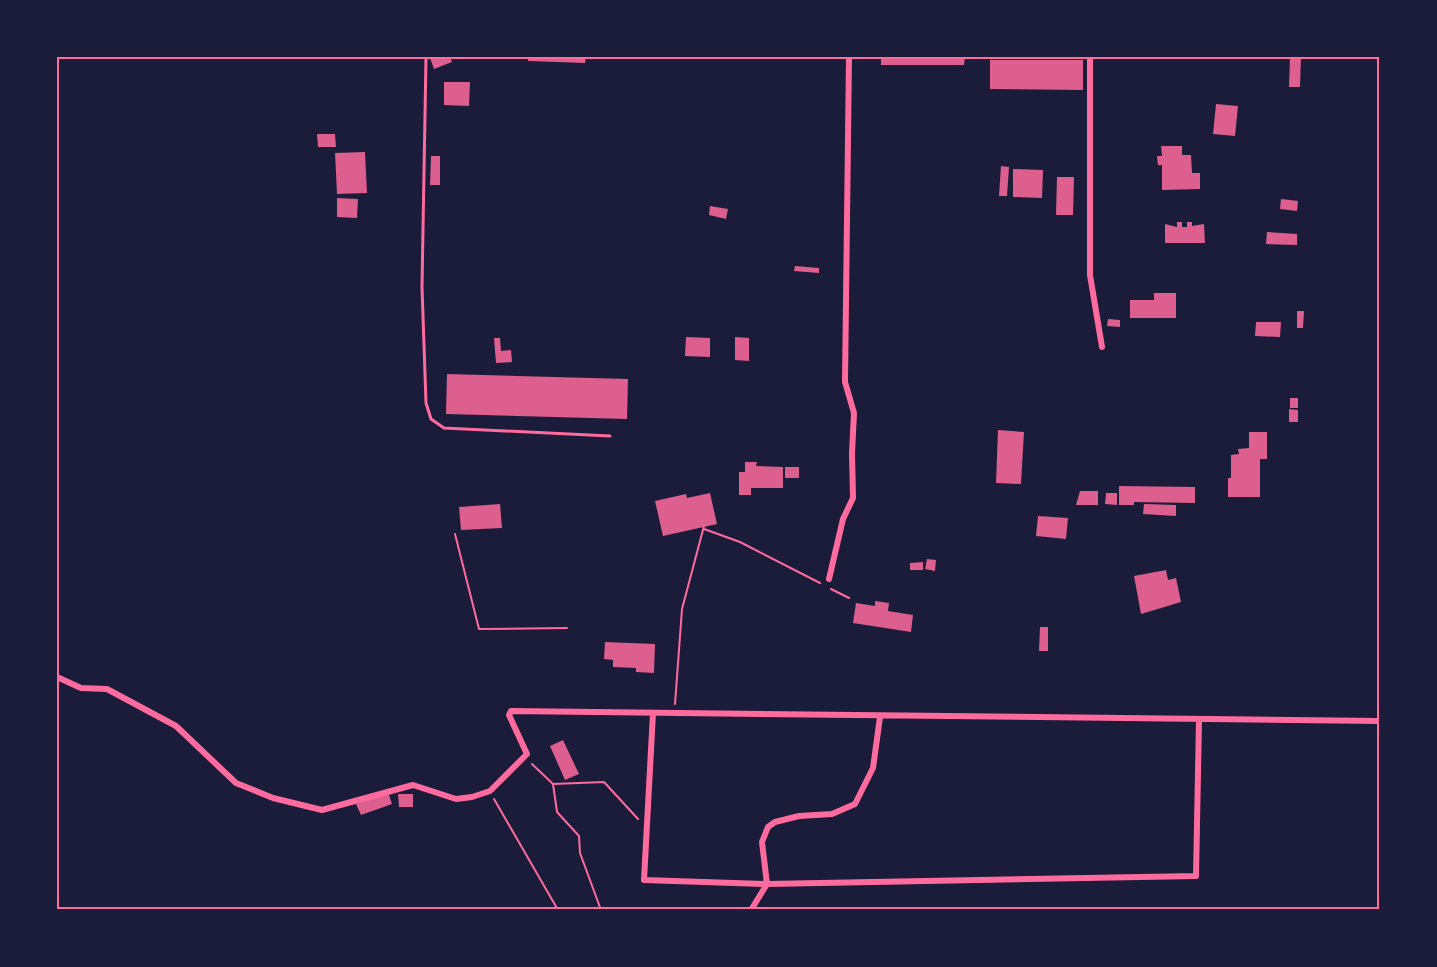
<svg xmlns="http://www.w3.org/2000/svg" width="1437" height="967" font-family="'Asap Condensed',sans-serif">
<rect width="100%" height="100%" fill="#1b1b3a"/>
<path fill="#dd5f8e" d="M432,57h18l2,5 -18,7 -4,-11z
M528,57h58l-1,6 -57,-2z
M881,57h84l-1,8h-83z
M1290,57h11l-1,30h-11z
M990,60h93v30l-93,-1z
M444,82h26l-1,24 -25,-1z
M1216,104l22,2 -3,30 -22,-2z
M317,134h18l1,13h-18z
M1161,146h21v9h9l1,18h8v16l-38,1v-25h-4l-1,-9h5z
M365,152l2,41 -30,1 -2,-41z
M431,156h9v29h-10z
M1001,166l8,1 -2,29h-8z
M1013,169l30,1 -1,28 -29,-1z
M1057,177h17l-1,38h-17z
M337,198l21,1 -1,19 -20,-1z
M1281,199l17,2 -1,10 -17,-2z
M710,206l18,3 -2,10 -17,-4z
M1177,222h5v5h5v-5h5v4l12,-2 1,19h-40v-19l12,3z
M1267,232l30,2v11l-31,-1z
M795,266l24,2v5l-25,-2z
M1154,293h22v25h-46v-18h24z
M1297,311h7l-1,17h-6z
M1108,319l12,1v7l-13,-1z
M1256,322h25l-1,15 -25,-1z
M686,337l24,1v19l-25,-1z
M735,337l14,1v23l-14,-1z
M494,338h6l1,13 10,-1 1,12 -16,1z
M447,374l181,5 -1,40 -181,-5z
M1290,398h8v10h-8z
M1289,409l9,1v12h-9z
M998,430l26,2 -3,52 -25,-1z
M1249,432h18v27h-7v38h-32v-19h3v-23l8,-1 -1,-5 11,-1z
M745,462h12l-1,4 27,1v21h-32v7h-12v-23h6z
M785,467h14v11h-14z
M1119,486l76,1v16l-61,-1v3h-15z
M1080,491h18v14h-22z
M710,493l7,31 -54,12 -8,-35 31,-7 1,4z
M1106,493h11v12l-12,-1z
M500,504l2,24 -41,2 -2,-23z
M1144,504l32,1v11l-33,-2z
M1038,516l30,2 -2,21 -30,-3z
M927,559l9,1 -1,11 -10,-2z
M923,562v8h-13v-7z
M1166,570l2,10 8,-2 5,24 -40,12 -7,-38z
M875,601l14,2 -1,8 25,4 -2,17 -58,-9 3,-20 19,3z
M1040,627h8v24h-9z
M605,642l50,2 -1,29 -18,-1v-4l-23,-1v-7l-9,-1z
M563,740l16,34 -14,6 -15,-34z
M388,792l4,12 -31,11 -5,-11z
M398,794h15v13h-14z"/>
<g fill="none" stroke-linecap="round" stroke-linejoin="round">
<path stroke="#ff6b9d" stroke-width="2" d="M704,529l36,13 80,41
M455,534l24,95 88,-1
M831,589l18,9
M675,704l7,-95 22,-83
M532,764l21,20 4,28 22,24 1,17 21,57
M553,784l51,-2 34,37
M494,799l64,111"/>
<path stroke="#ff6b9d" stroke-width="3" d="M426,57l-4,230 4,116 5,16 13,9 166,8"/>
<path stroke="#ff6b9d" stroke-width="6" d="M1090,57v218l12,72
M829,579l14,-60 10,-21 -1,-45 2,-40 -9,-31 4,-325
M57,677l24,11 26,1 69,37 60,57 37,15 49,12 91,-25 43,14 16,-2 18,-6 37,-37 -18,-39 2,-4 869,10
M653,713l-9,167 123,4 429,-8 3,-155
M751,910l16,-26 -5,-42 6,-15 7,-5 24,-6 33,-2 23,-10 18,-36 7,-51"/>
</g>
<rect width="1437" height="967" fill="none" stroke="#1b1b3a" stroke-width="117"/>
<rect x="58" y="58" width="1320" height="850" fill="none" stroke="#ff6b9d" stroke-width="2"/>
</svg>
